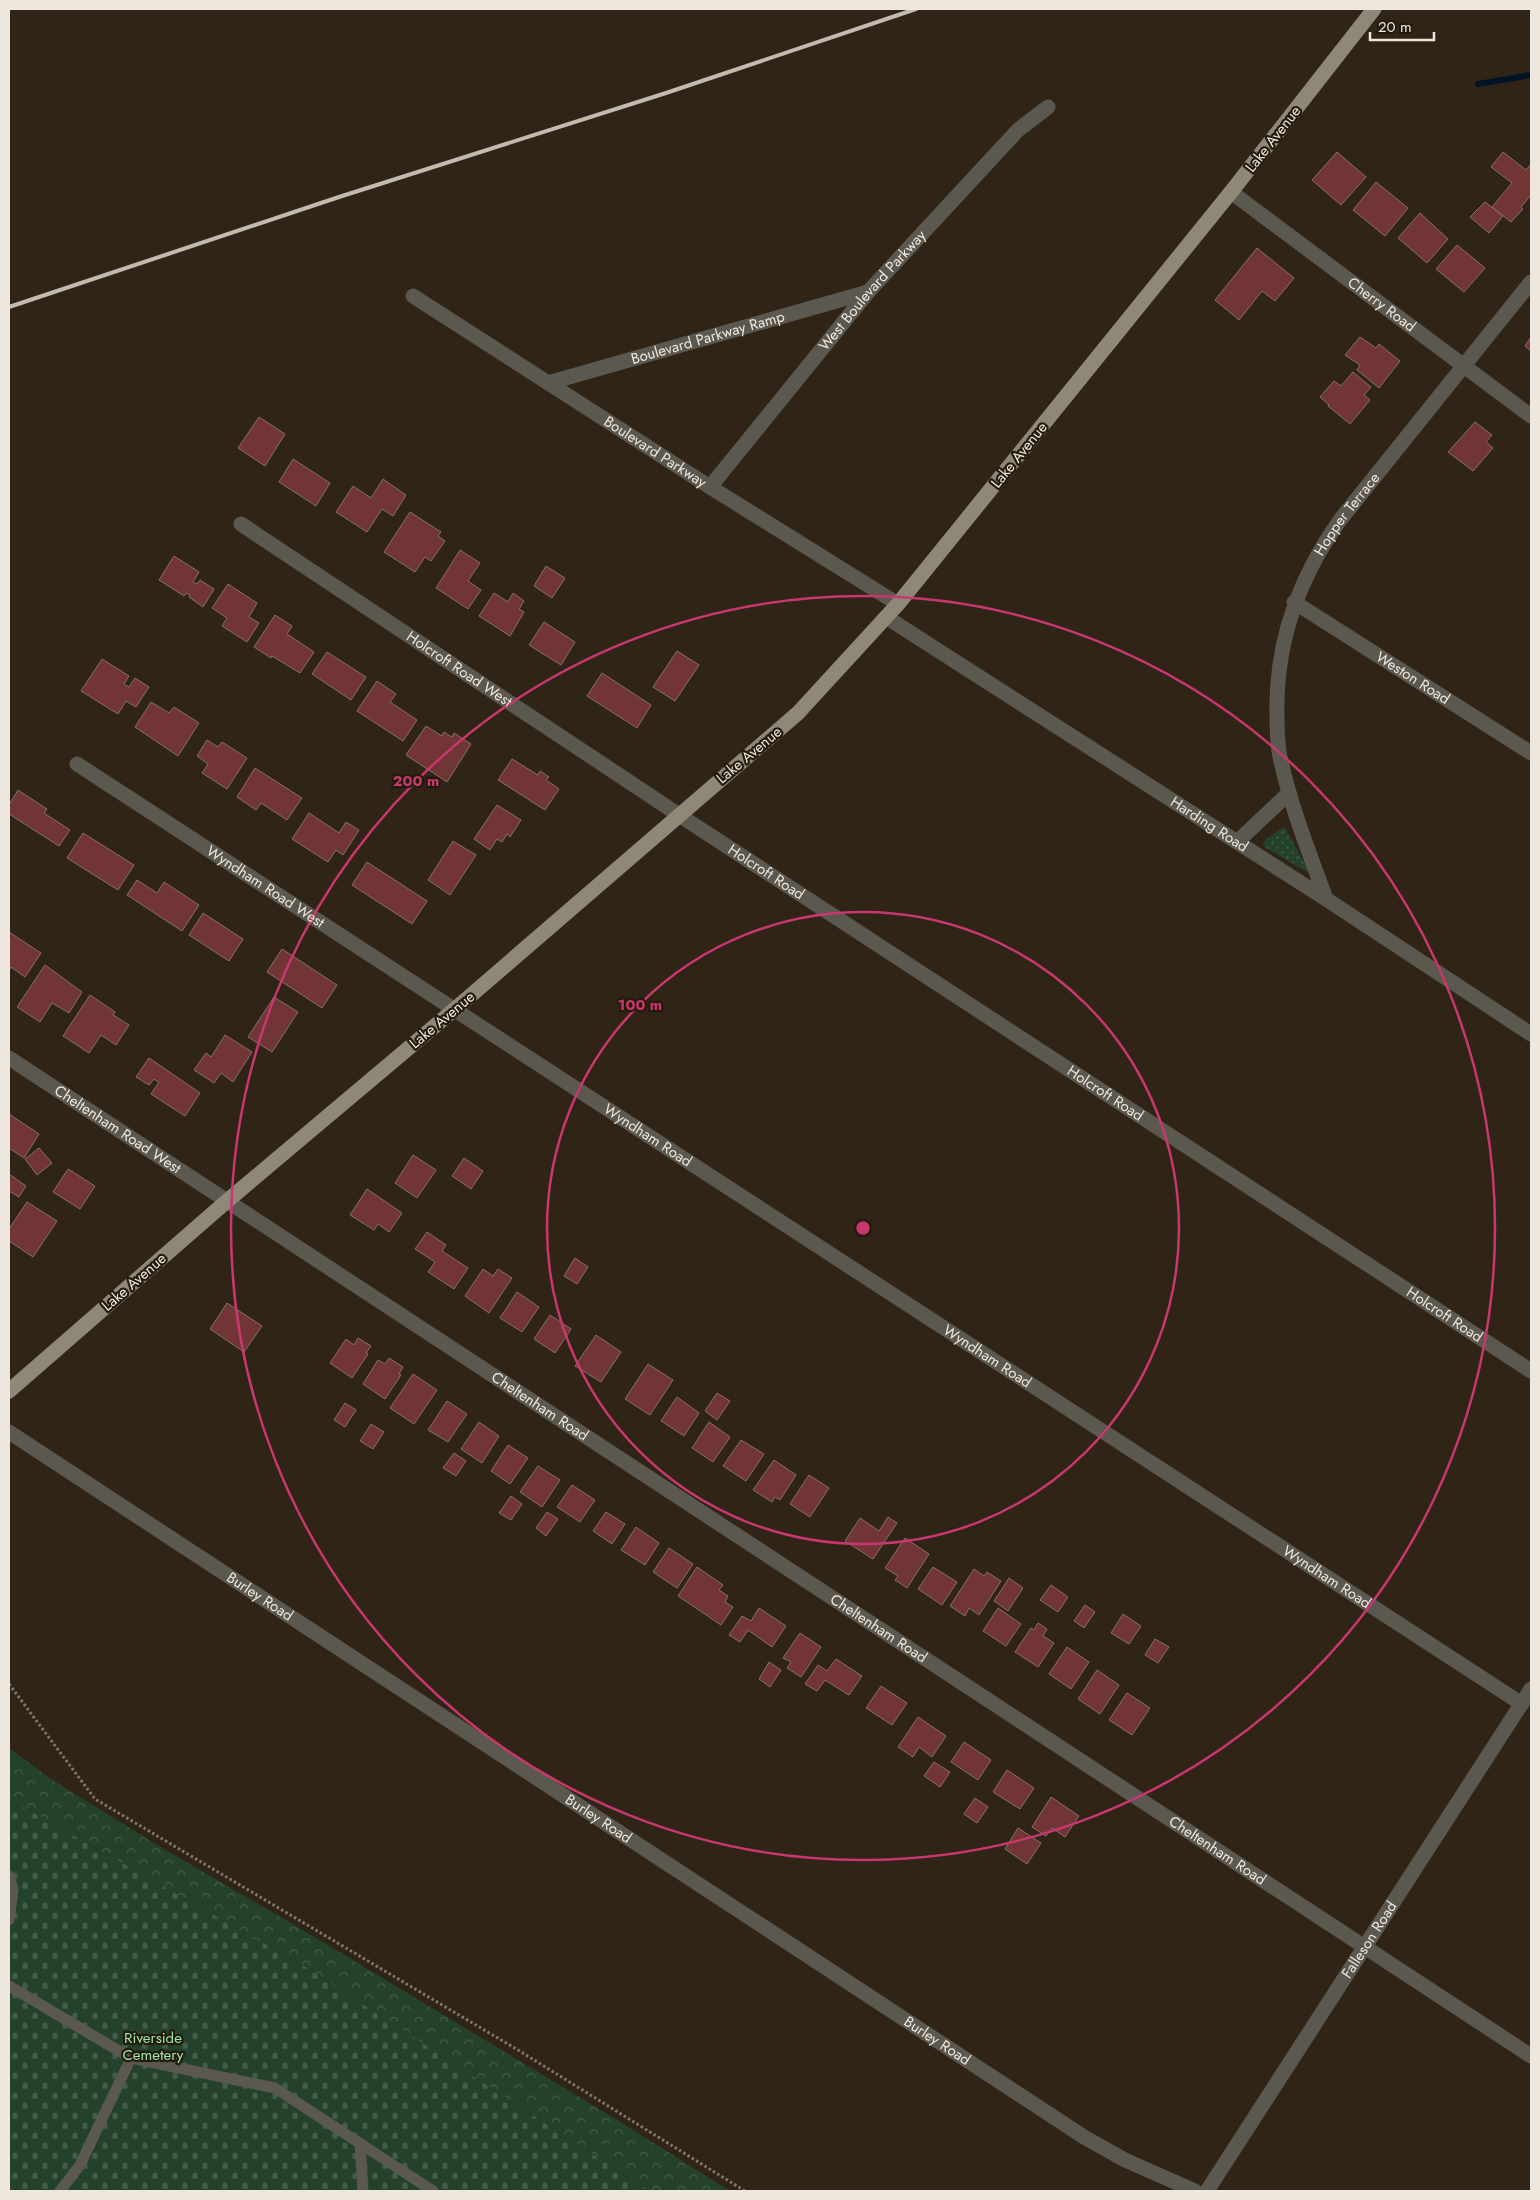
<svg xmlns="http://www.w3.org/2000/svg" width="1540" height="2200" font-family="Jost,sans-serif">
<defs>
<pattern id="grass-dots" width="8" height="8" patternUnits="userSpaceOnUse" patternTransform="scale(1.25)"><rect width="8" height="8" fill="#24422b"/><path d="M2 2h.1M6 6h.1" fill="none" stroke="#445d49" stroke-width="1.8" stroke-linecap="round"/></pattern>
<pattern id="forest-crowns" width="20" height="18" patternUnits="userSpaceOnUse" patternTransform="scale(1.25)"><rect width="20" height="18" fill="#24422b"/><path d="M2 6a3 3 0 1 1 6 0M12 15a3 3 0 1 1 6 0" fill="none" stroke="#445d49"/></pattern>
<pattern id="cemetery-stones" width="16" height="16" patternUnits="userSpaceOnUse" patternTransform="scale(1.25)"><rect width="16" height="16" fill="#24422b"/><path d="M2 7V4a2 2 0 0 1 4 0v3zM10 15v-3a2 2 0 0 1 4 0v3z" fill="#445d49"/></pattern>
</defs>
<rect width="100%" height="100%" fill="#2f2416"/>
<path fill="url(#grass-dots)" d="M1283,827l3,2 22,41 -1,2 -44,-26 2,-6z"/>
<path fill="url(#forest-crowns)" d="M9,1748l45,33 105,65 164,96 296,179 111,70h-81l-345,-225 -295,-167z"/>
<path fill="url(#cemetery-stones)" d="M9,1799l295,167 345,225h-640z"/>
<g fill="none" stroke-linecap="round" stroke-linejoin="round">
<path stroke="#001426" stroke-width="6" d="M1478,84l53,-9"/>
</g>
<path fill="#703534" stroke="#86706e" d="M1337,152l29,25 -25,28 -29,-25z
M1503,152l23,18 5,-6v31l-10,12 2,2 -12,13 -19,-15 20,-24 -21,-16z
M1376,182l32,26 -23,28 -32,-26z
M1485,202l18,14 -14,17 -19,-16z
M1420,213l28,26 -21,24 -29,-25z
M1457,245l28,23 -21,24 -28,-23z
M1257,248l37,30 -19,23 -13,-10 -23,29 -24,-20z
M1360,337l16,11 3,-4 21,17 -21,27 -22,-18 3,-5 -15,-10z
M1531,337v14l-6,-5z
M1353,372l18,15 -7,8 6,5 -20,24 -22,-18 1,-1 -9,-8 14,-16 7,5z
M259,417l26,17 -20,32 -27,-18z
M1475,422l17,13 -6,7 7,6 -20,23 -25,-19z
M293,459l37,24 -14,23 -37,-24z
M383,479l23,16 -13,21 -11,-7 -15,23 -31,-20 17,-26 18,12z
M410,512l31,20 -3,4 7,5 -14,20 -6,-4 -10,15 -31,-20z
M460,550l20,13 -12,18 13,9 -13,19 -32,-21z
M174,556l25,16 -6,10 4,2 3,-4 14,9 -11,18 -14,-10 1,-2 -4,-2 -2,3 -25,-16z
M546,566l19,12 -13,20 -18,-12z
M228,584l29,19 -8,14 10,6 -12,19 -25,-16 5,-8 -15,-10z
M494,593l14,9 5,-9 11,8 -5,8 5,3 -14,24 -31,-20z
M275,615l17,11 -5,8 27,18 -14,21 -28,-17 -1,2 -17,-11z
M544,622l31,20 -14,23 -32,-20z
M677,651l22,14 -24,36 -22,-14z
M327,652l39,25 -15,23 -39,-26z
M102,659l27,17 -5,8 5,3 6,-9 14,9 -13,20 -10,-6 -8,13 -37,-23z
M602,673l49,32 -14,23 -50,-32z
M377,681l19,13 -6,8 27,18 -14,21 -46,-30z
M151,702l18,11 5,-6 25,16 -21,33 -43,-29z
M426,726l16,10 2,-4 8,5 2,-4 17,11 -24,38 -41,-27z
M207,740l11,7 4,-5 25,16 -20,31 -25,-16 6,-9 -11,-8z
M512,759l26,16 2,-4 9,6 -3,3 13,9 -14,21 -47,-30z
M255,768l47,30 -15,22 -26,-17 -5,7 -19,-13z
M18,790l29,19 -3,4 26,17 -11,16 -50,-32v-9z
M497,805l24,15 -11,17 -3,-3 -5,8 -5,-3 -7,11 -16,-11z
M309,813l30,20 7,-11 13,8 -16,25 -7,-5 -8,12 -36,-23z
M83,833l51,32 -16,25 -51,-32z
M453,841l23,14 -26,40 -22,-15z
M367,862l60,39 -15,23 -60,-39z
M137,880l20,13 7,-11 35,23 -17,26 -55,-36z
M203,913l40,26 -14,22 -40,-26z
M9,932l32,21 -16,24 -14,-10 -2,4z
M282,949l55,36 -15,23 -55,-36z
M45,965l37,27 -13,21 -17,-10 -12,19 -23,-15z
M90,995l25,17 -2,3 16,10 -13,20 -15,-10 -12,18 -26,-17z
M274,997l24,15 -26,40 -24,-15z
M225,1035l27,17 -19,30 -12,-9 -7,10 -20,-13 12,-17 5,4z
M149,1058l51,35 -15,23 -34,-22 8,-12 -5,-3 -5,6 -13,-8z
M9,1114l30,20 -15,24 -15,-10z
M39,1148l13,15 -15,12 -12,-16z
M413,1155l23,15 -19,28 -22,-15z
M464,1158l19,13 -12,18 -19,-13z
M68,1169l27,17 -15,23 -27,-17z
M9,1174l17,12 -7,11 -10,-6z
M367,1189l35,24 -13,19 -11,-8 -4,6 -24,-15z
M27,1202l30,19 -24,36 -24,-16v-12z
M427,1232l19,13 -4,6 26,17 -14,21 -26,-17 7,-10 -20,-13z
M575,1258l13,9 -11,17 -13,-8z
M483,1269l10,7 5,-7 14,9 -23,35 -24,-17z
M517,1292l22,15 -17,25 -22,-14z
M227,1303l35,23 -18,26 -34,-23z
M550,1315l21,14 -16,24 -21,-14z
M596,1335l25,17 -20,30 -26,-16z
M358,1338l13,8 -5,7 2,1 -16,24 -22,-15 16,-24 8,6z
M389,1358l14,9 -4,7 2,1 -16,24 -22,-15 15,-24 7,4z
M648,1364l25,16 -23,35 -25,-16z
M413,1374l24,16 -23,34 -24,-16z
M717,1393l13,8 -13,19 -12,-9z
M677,1397l22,16 -15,23 -23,-15z
M447,1401l20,13 -19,28 -20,-12z
M345,1403l11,7 -11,17 -11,-7z
M479,1422l20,14 -17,27 -21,-14z
M709,1422l21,15 -17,25 -21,-14z
M371,1424l13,8 -11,17 -13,-8z
M741,1440l23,14 -18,27 -23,-15z
M508,1445l20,13 -18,26 -19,-13z
M454,1453l12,8 -10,15 -13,-8z
M774,1460l22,15 -16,25 -5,-3 -3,5 -19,-12z
M538,1466l22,14 -18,27 -22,-15z
M809,1475l20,13 -19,29 -20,-13z
M572,1485l23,15 -15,22 -23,-15z
M511,1496l11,8 -11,16 -12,-7z
M547,1512l11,7 -12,17 -10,-8z
M606,1512l19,12 -13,20 -19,-13z
M888,1517l9,6 -24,36 -28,-18 15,-23 19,13z
M636,1527l23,16 -14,22 -24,-15z
M905,1538l24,16 -22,34 -12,-8 3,-4 -13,-8z
M669,1548l24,16 -16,24 -24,-16z
M697,1567l26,18 -4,5 9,6 -3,6 8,5 -12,18 -43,-29z
M933,1567l24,15 -15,23 -24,-16z
M974,1569l10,7 3,-4 14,9 -22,34 -10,-7 -4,8 -15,-10z
M1009,1578l14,10 -15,23 -14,-10z
M1051,1585l17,12 -10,15 -18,-12z
M1085,1605l10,7 -11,16 -10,-7z
M759,1608l27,18 -14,21 -24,-17 -8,12 -11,-7 13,-19 9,5z
M998,1608l23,16 -15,22 -23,-15z
M1123,1614l18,12 -12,18 -18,-11z
M1038,1623l9,6 -4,7 11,7 -16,24 -23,-15 16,-24 3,2z
M800,1633l21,14 -20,30 -14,-9 4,-6 -8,-4z
M1155,1639l14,8 -11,16 -13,-8z
M1067,1647l22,15 -18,27 -22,-15z
M836,1659l26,17 -13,19 -24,-15 -8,11 -12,-7 13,-19 9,6z
M769,1662l12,8 -11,17 -11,-8z
M1097,1670l22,15 -19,29 -22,-15z
M881,1686l26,17 -15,22 -26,-17z
M1127,1693l23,15 -18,27 -23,-15z
M918,1717l28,19 -14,21 -13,-10 -6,10 -15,-10z
M964,1742l27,18 -13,20 -27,-18z
M934,1762l16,10 -10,15 -16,-11z
M1007,1770l27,18 -14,21 -27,-17z
M1051,1797l28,19 -14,21 -13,-9 -6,8 -14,-9z
M975,1798l13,9 -11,16 -13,-9z
M1018,1828l23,15 -14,21 -22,-15z"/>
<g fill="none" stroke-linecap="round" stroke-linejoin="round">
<path stroke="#80766b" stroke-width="3" stroke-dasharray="2.5 2.5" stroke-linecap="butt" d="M9,1684l86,115 423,251 227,141"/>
<path stroke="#5b5850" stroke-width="11" d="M9,1876l4,13 -4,31
M9,1986l122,72 144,30 158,103
M360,2143l3,48
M60,2191l20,-26 51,-107"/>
<g stroke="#5b5850" stroke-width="15">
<path id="s1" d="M1231,192l300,224"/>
<path id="s2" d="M413,296l297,191 188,117"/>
<path id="s3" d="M548,383l320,-91"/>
<path id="s4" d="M710,487l158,-195 150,-162 30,-23"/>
<path id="s5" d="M241,524l438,291 852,556"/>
<path id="s6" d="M1294,602l237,151"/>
<path id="s7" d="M886,617l440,282 205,135"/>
<path id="s8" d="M77,764l1445,940"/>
<path d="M1237,842l52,-49"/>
<path id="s9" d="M1326,899c-16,-45 -35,-91 -45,-138 -4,-14 -4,-30 -4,-45 -2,-73 21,-137 63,-196l191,-238"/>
<path id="s10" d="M9,1058l1522,998"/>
<path id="s11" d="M9,1432l1075,705 41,23 70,31"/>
<path id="s12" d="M1207,2191l324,-502"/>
</g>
<path stroke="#8f8879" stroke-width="15" d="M9,1391l218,-190 228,-192 343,-296 100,-109 333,-412 143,-183"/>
<path stroke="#c2bab0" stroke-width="4" d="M9,307l330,-110 327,-104 250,-84"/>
</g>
<g fill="none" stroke="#c9376f" stroke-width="2.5">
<circle cx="863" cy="1228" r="316"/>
<circle cx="863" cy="1228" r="632"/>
</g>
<g text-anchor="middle" stroke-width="4.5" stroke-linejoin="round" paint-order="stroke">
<g font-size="15" fill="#eee7de" stroke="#251b0d">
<text transform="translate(1273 139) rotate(-52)" y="5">Lake Avenue</text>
<text dy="5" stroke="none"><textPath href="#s4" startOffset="255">West Boulevard Parkway</textPath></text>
<text dy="5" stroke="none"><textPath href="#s1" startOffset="188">Cherry Road</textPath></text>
<text dy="5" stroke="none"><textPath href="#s3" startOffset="166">Boulevard Parkway Ramp</textPath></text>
<text dy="5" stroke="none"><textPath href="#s2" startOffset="288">Boulevard Parkway</textPath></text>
<text transform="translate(1019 455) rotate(-51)" y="5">Lake Avenue</text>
<text dy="5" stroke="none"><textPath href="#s9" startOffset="409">Hopper Terrace</textPath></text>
<text dy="5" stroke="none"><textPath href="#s5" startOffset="262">Holcroft Road West</textPath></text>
<text dy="5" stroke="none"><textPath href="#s6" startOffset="141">Weston Road</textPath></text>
<text transform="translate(749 755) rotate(-40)" y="5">Lake Avenue</text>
<text dy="5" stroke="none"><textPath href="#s7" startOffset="384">Harding Road</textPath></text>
<text dy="5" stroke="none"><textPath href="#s5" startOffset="630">Holcroft Road</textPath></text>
<text dy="5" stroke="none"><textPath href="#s8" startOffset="225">Wyndham Road West</textPath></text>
<text transform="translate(442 1020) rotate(-40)" y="5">Lake Avenue</text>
<text dy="5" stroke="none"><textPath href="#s5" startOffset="1035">Holcroft Road</textPath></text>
<text dy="5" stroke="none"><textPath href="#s10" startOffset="130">Cheltenham Road West</textPath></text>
<text dy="5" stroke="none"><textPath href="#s8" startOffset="681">Wyndham Road</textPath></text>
<text transform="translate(134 1282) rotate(-41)" y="5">Lake Avenue</text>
<text dy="5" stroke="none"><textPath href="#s5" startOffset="1440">Holcroft Road</textPath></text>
<text dy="5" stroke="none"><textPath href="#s8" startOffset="1086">Wyndham Road</textPath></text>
<text dy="5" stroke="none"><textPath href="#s10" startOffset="635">Cheltenham Road</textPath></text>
<text dy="5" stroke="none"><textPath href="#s8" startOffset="1491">Wyndham Road</textPath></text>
<text dy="5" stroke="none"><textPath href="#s11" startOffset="300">Burley Road</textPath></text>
<text dy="5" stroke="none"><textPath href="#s10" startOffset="1040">Cheltenham Road</textPath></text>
<text dy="5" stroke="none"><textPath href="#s11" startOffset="705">Burley Road</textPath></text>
<text dy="5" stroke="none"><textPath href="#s10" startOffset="1445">Cheltenham Road</textPath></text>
<text dy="5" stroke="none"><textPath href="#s12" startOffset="299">Falleson Road</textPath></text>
<text dy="5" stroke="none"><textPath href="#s11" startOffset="1110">Burley Road</textPath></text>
</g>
<g font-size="15" fill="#99e6a9" stroke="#251b0d">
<text x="153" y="2043">Riverside<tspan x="153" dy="17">Cemetery</tspan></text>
</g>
</g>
<circle cx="863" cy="1228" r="8" fill="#c9376f" stroke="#251b0d" stroke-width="2.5"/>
<g font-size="15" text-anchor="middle" font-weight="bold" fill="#c9376f" stroke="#251b0d" stroke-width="4.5" stroke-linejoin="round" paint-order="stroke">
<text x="416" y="786">200 m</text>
<text x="640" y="1010">100 m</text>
</g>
<rect width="1540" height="2200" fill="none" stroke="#eee7de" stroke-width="20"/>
<path d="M1370 32v8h64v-8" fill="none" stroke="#eee7de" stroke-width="2.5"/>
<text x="1378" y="32" font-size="15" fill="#eee7de" stroke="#251b0d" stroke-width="4" paint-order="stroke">20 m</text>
</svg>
